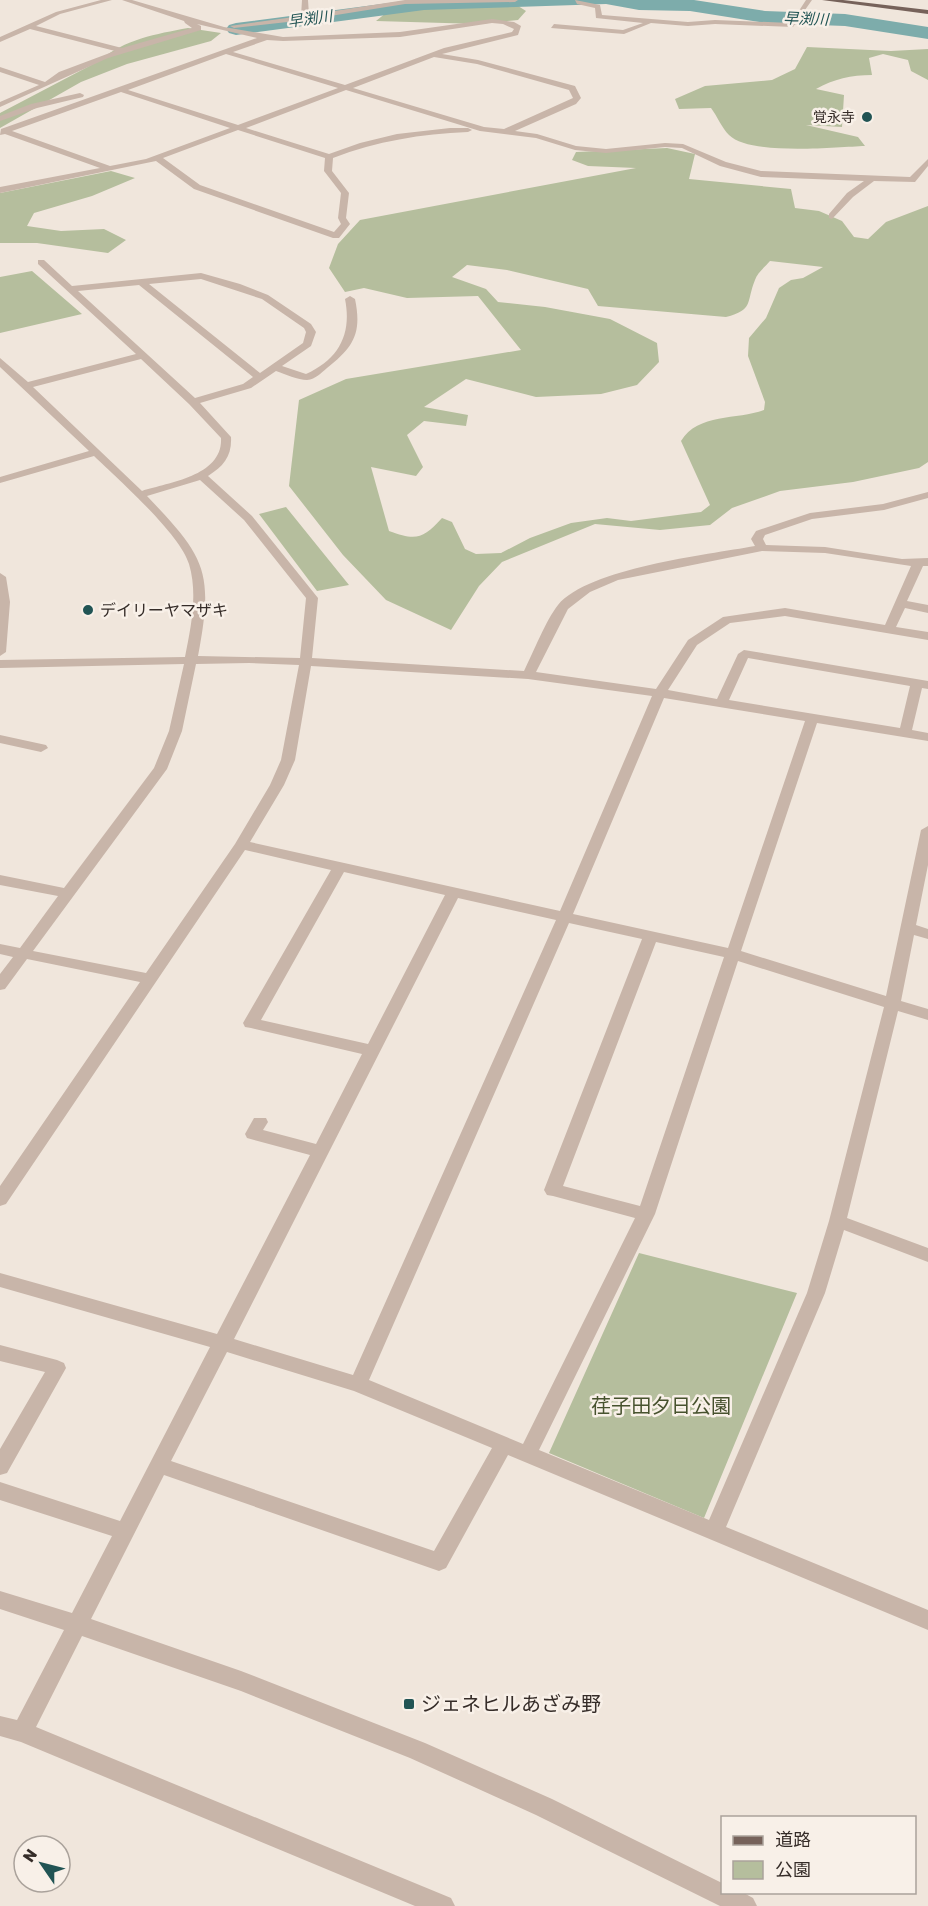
<svg xmlns="http://www.w3.org/2000/svg" width="928" height="1906" font-family="Rubik,'Noto Sans JP',sans-serif">
<rect width="100%" height="100%" fill="#f0e6dc"/>
<path fill="#b5be9d" fill-rule="evenodd" d="M449,4h66l11,7 -8,9 -39,4 -103,-3 16,-13z
M188,28l33,5 -10,8 -84,23 -46,18 -81,46v-15l99,-52c26,-22 57,-27 89,-33z
M807,47l84,4 37,-2v31l-17,-9 -3,-11 -25,-6 -14,4 3,17c-21,0 -38,4 -56,14l28,6 -2,32 -36,-2 52,12 7,9c-30,1 -115,10 -136,-11 -7,-7 -12,-19 -18,-27l-32,1 -4,-10 30,-13 67,-6 23,-11z
M667,148l28,6 -6,25 102,10 4,19 24,3 23,10 12,16 14,2 18,-17 42,-16v256l-9,6 -66,14 -73,9 -48,17 -22,17 -50,5 -65,-6 -93,38 -23,24 -28,44 -65,-30 -43,-45 -54,-69 10,-86 47,-21 175,-29 -43,-54 -71,2 -43,-10 -19,4 -16,-24 9,-24 22,-24 276,-52 -48,-2 -16,-6 4,-8zM770,261l53,6 -20,11 -12,2 -12,8 -13,30 -17,20 -1,18 17,46 -1,8c-27,10 -66,3 -83,31l29,64 -9,7 -70,9 -24,-3 -36,5 -41,15 -29,15 -25,1 -11,-5 -13,-27 -10,-4c-19,21 -26,23 -53,13l-18,-64 45,9 7,-9 -16,-32 17,-14 42,5 2,-11 -44,-8 42,-28 70,18 65,-3 36,-9 22,-23 -2,-19 -47,-24 -65,-12 -47,-5 -12,-13 -34,-12 15,-12 40,5 81,19 10,17 128,11c28,-7 20,-15 29,-37 2,-7 10,-13 15,-19z
M111,171l24,7 -43,18 -58,17 -7,13 34,5 43,-2 22,11 -18,13 -71,-10h-37v-50z
M32,271l50,43 -82,19v-56z
M286,507l63,78 -32,6 -58,-77z
M639,1253l158,40 -93,225 -155,-65z"/>
<g fill="none" stroke-linecap="round" stroke-linejoin="round">
<path fill="#7dacab" fill-rule="evenodd" d="M412,0h282l71,11 80,3 83,13v12l-83,-13 -80,-3 -75,-12 -51,-1 -33,-6 -182,6 -188,25 -7,-2 -3,-4 3,-4 7,-2z"/>
<path fill="#c8b5a9" fill-rule="evenodd" d="M101,0h11l-52,14 -24,12 86,22 70,-20 -7,-5 -1,-2 -62,-21h10l92,27 59,10 117,-5 92,-13 22,3 7,4 -3,9 -76,19 36,6 97,26 6,12 -5,6 -61,27 22,3 39,12 30,3 59,-6 18,1 43,18 35,9 149,6 18,-18v7l-13,16 -41,-1 -21,16 -21,22 -3,-1v-4l18,-21 17,-12 -103,-4 -41,-11 -38,-18 -17,-1 -59,6 -31,-3 -39,-12 -56,-7 -134,-41 -100,38 83,26 31,-11 37,-9 53,-6h18l4,2 -4,2c-47,2 -91,9 -135,26l-1,13 17,22 -3,25 4,6 -11,14h-6l-139,-49 -38,-28 -156,32v-6l100,-19 -95,-34 -5,1 1,-6 256,-91 -60,-14 4,2v4l-93,28 -108,49v-5l39,-17 -39,-13v-5l45,15 14,-10 56,-21 -85,-22 -30,13v-5l56,-25zM492,23l11,1 11,5 -2,3 -68,16 -99,37 -112,-33 34,-12 16,1 117,-4zM226,54l112,34 -100,37 -110,-35zM434,57l43,7 92,26 4,8 -69,31 -20,-2 -131,-39zM121,92l109,36 -84,31 -36,7 -98,-35zM238,130l87,28 -1,13 17,22 -3,25 3,6 -7,8 -134,-47 -37,-27z
M302,0h6l1,15 96,-15h113l-3,2 -110,2 -100,16 -71,8 -4,-2 71,-10z
M575,0l25,5 2,10 86,7 27,-2 76,3 15,-23h6l-19,27 -78,-3 -27,2 -37,-3 -27,11 -73,-6 3,-4 69,6 20,-7 -47,-5 -1,-10 -18,-4z
M80,93l4,2 -1,2 -46,11 -37,13v-5l31,-12z
M38,260h6l28,26 129,-13 39,11 28,11 43,29 5,8 -5,14 -29,20 24,8c33,-15 46,-40 39,-75l5,-3 5,3c7,34 -1,48 -28,69 -6,5 -11,11 -20,12 -9,0 -22,-6 -31,-9l-25,17 -51,15 31,34c1,19 -7,29 -23,39l44,40 66,82 -6,60 212,13c9,-18 22,-51 34,-66 31,-37 148,-50 197,-59l-4,-7 5,-8 54,-18 73,-9 45,-12v6l-44,12 -72,9 -47,16 -2,4 3,6 59,2 77,12 26,-1v8h-5l-16,35 21,4v8l-23,-5 -9,19 32,5v8l-143,-24 -55,7 -33,22 -29,45 49,9 21,-45 6,-4 184,31v8l-6,-1 -10,42 16,3v8l-111,-18 -76,228 145,45 35,-166 7,-4v39l-12,60 12,4v10l-14,-4 -13,66 27,8v11l-30,-9 -51,207 81,30v14l-84,-32 -19,63 -99,234 202,83v20l-420,-175 -62,113 -7,3 -275,-96 -73,144 150,52 184,72 127,56 170,84v9h20l11,6 4,8h-37l-184,-91 -126,-57 -169,-67 -159,-55 -46,91 415,171 4,8h-40l-394,-164 -21,-6v-20l17,4 47,-90 -64,-21v-18l72,22 40,-77 -112,-36v-18l120,39 90,-174 -210,-60v-14l217,61 93,-179 -63,-17 -2,-4 9,-16h12l2,4 -5,8 53,14 46,-90 -111,-26 -6,-1 -2,-4 88,-153 -86,-20 -239,354 -6,2v-20l140,-204 -113,-23 -22,30 -5,1v-16l13,-17 -13,-3v-10l20,4 38,-52 -58,-11v-10l64,13 90,-120 15,-37 15,-67 -184,4v-8l185,-3c6,-30 13,-63 4,-93 -9,-30 -70,-84 -95,-108l-94,27v-6l89,-26 -89,-84v-9l28,24 108,-28 -98,-90zM201,279l61,20 42,29 2,4 -3,11 -43,30 -111,-89zM139,285l114,92 -10,7 -48,14 -117,-107zM141,359l48,45 32,34c2,38 -51,44 -79,53l-109,-104zM200,480l44,40 62,78 -6,60 -102,-2c16,-85 8,-98 -51,-160zM762,551l63,2 86,13 -26,59 -100,-17 -62,9 -35,23 -32,49 -120,-17 32,-63 22,-17 28,-12zM748,658l162,28 -10,42 -171,-28zM249,663l50,2 -18,95 -11,25 -35,59 -89,129 -113,-22 134,-182 15,-38 14,-67zM311,666l217,13 124,17 -92,215 -310,-69 34,-57 11,-25zM664,698l141,23 -77,227 -155,-34zM344,872l101,23 -77,149 -107,-24zM458,898l98,22 -203,455 -119,-36zM569,923l73,16 -98,251 3,5 6,1 82,22 -112,226 -154,-64zM656,942l68,15 -84,249 -77,-20zM738,961l146,46 -55,214 -22,72 -98,227 -170,-70 116,-236zM227,1352l127,39 138,57 -58,103 -263,-90z
M0,573l6,4 4,25 -4,50 -6,4z
M0,735l46,10 2,3 -7,4 -41,-9z
M0,1345l57,15 7,3 2,5 -59,105 -7,2v-26l45,-77 -45,-11z"/>
<path fill="#76625a" fill-rule="evenodd" d="M822,0h21l85,10v4z"/>
</g>
<g fill="#215454" stroke="#f8f0e8" stroke-width="2">
<circle cx="867" cy="117" r="6"/>
<circle cx="88" cy="610" r="6"/>
<rect x="403" y="1698" width="12" height="12" rx="3"/>
</g>
<g text-anchor="middle" stroke-width="5" stroke-linejoin="round" paint-order="stroke">
<g font-size="14" fill="#352c28" stroke="#f8f0e8" text-anchor="end">
<text x="855" y="122">覚永寺</text>
</g>
<g font-size="15" font-style="italic" fill="#215454" stroke="#f8f0e8">
<text transform="translate(310 19) rotate(-8)" y="5">早渕川</text>
<text transform="translate(806 19) rotate(2)" y="5">早渕川</text>
</g>
<g font-size="16" fill="#352c28" stroke="#f8f0e8" text-anchor="start">
<text x="100" y="616">デイリーヤマザキ</text>
</g>
<g font-size="20" fill="#47522e" stroke="#f8f0e8">
<text x="661" y="1413">荏子田夕日公園</text>
</g>
<g font-size="20" fill="#352c28" stroke="#f8f0e8" text-anchor="start">
<text x="421" y="1711">ジェネヒルあざみ野</text>
</g>
</g>
<rect x="721" y="1816" width="195" height="78" fill="#f8f0e8" stroke="#aaa29b" stroke-width="1.5"/>
<rect x="733" y="1836" width="30" height="9" fill="#76625a" stroke="#aaa29b" stroke-width="1.5"/>
<text x="775" y="1846" font-size="18" fill="#352c28">道路</text>
<rect x="733" y="1861" width="30" height="18" fill="#b5be9d" stroke="#aaa29b" stroke-width="1.5"/>
<text x="775" y="1876" font-size="18" fill="#352c28">公園</text>
<g transform="translate(42 1864) rotate(305)"><circle r="28" fill="#f8f0e8" stroke="#aaa29b" stroke-width="1.5"/>
<path d="M0-4.5L10 22L0 15L-10 22Z" fill="#215454"/>
<text y="-9" font-size="16" font-weight="bold" text-anchor="middle" fill="#352c28">N</text>
</g>
</svg>
